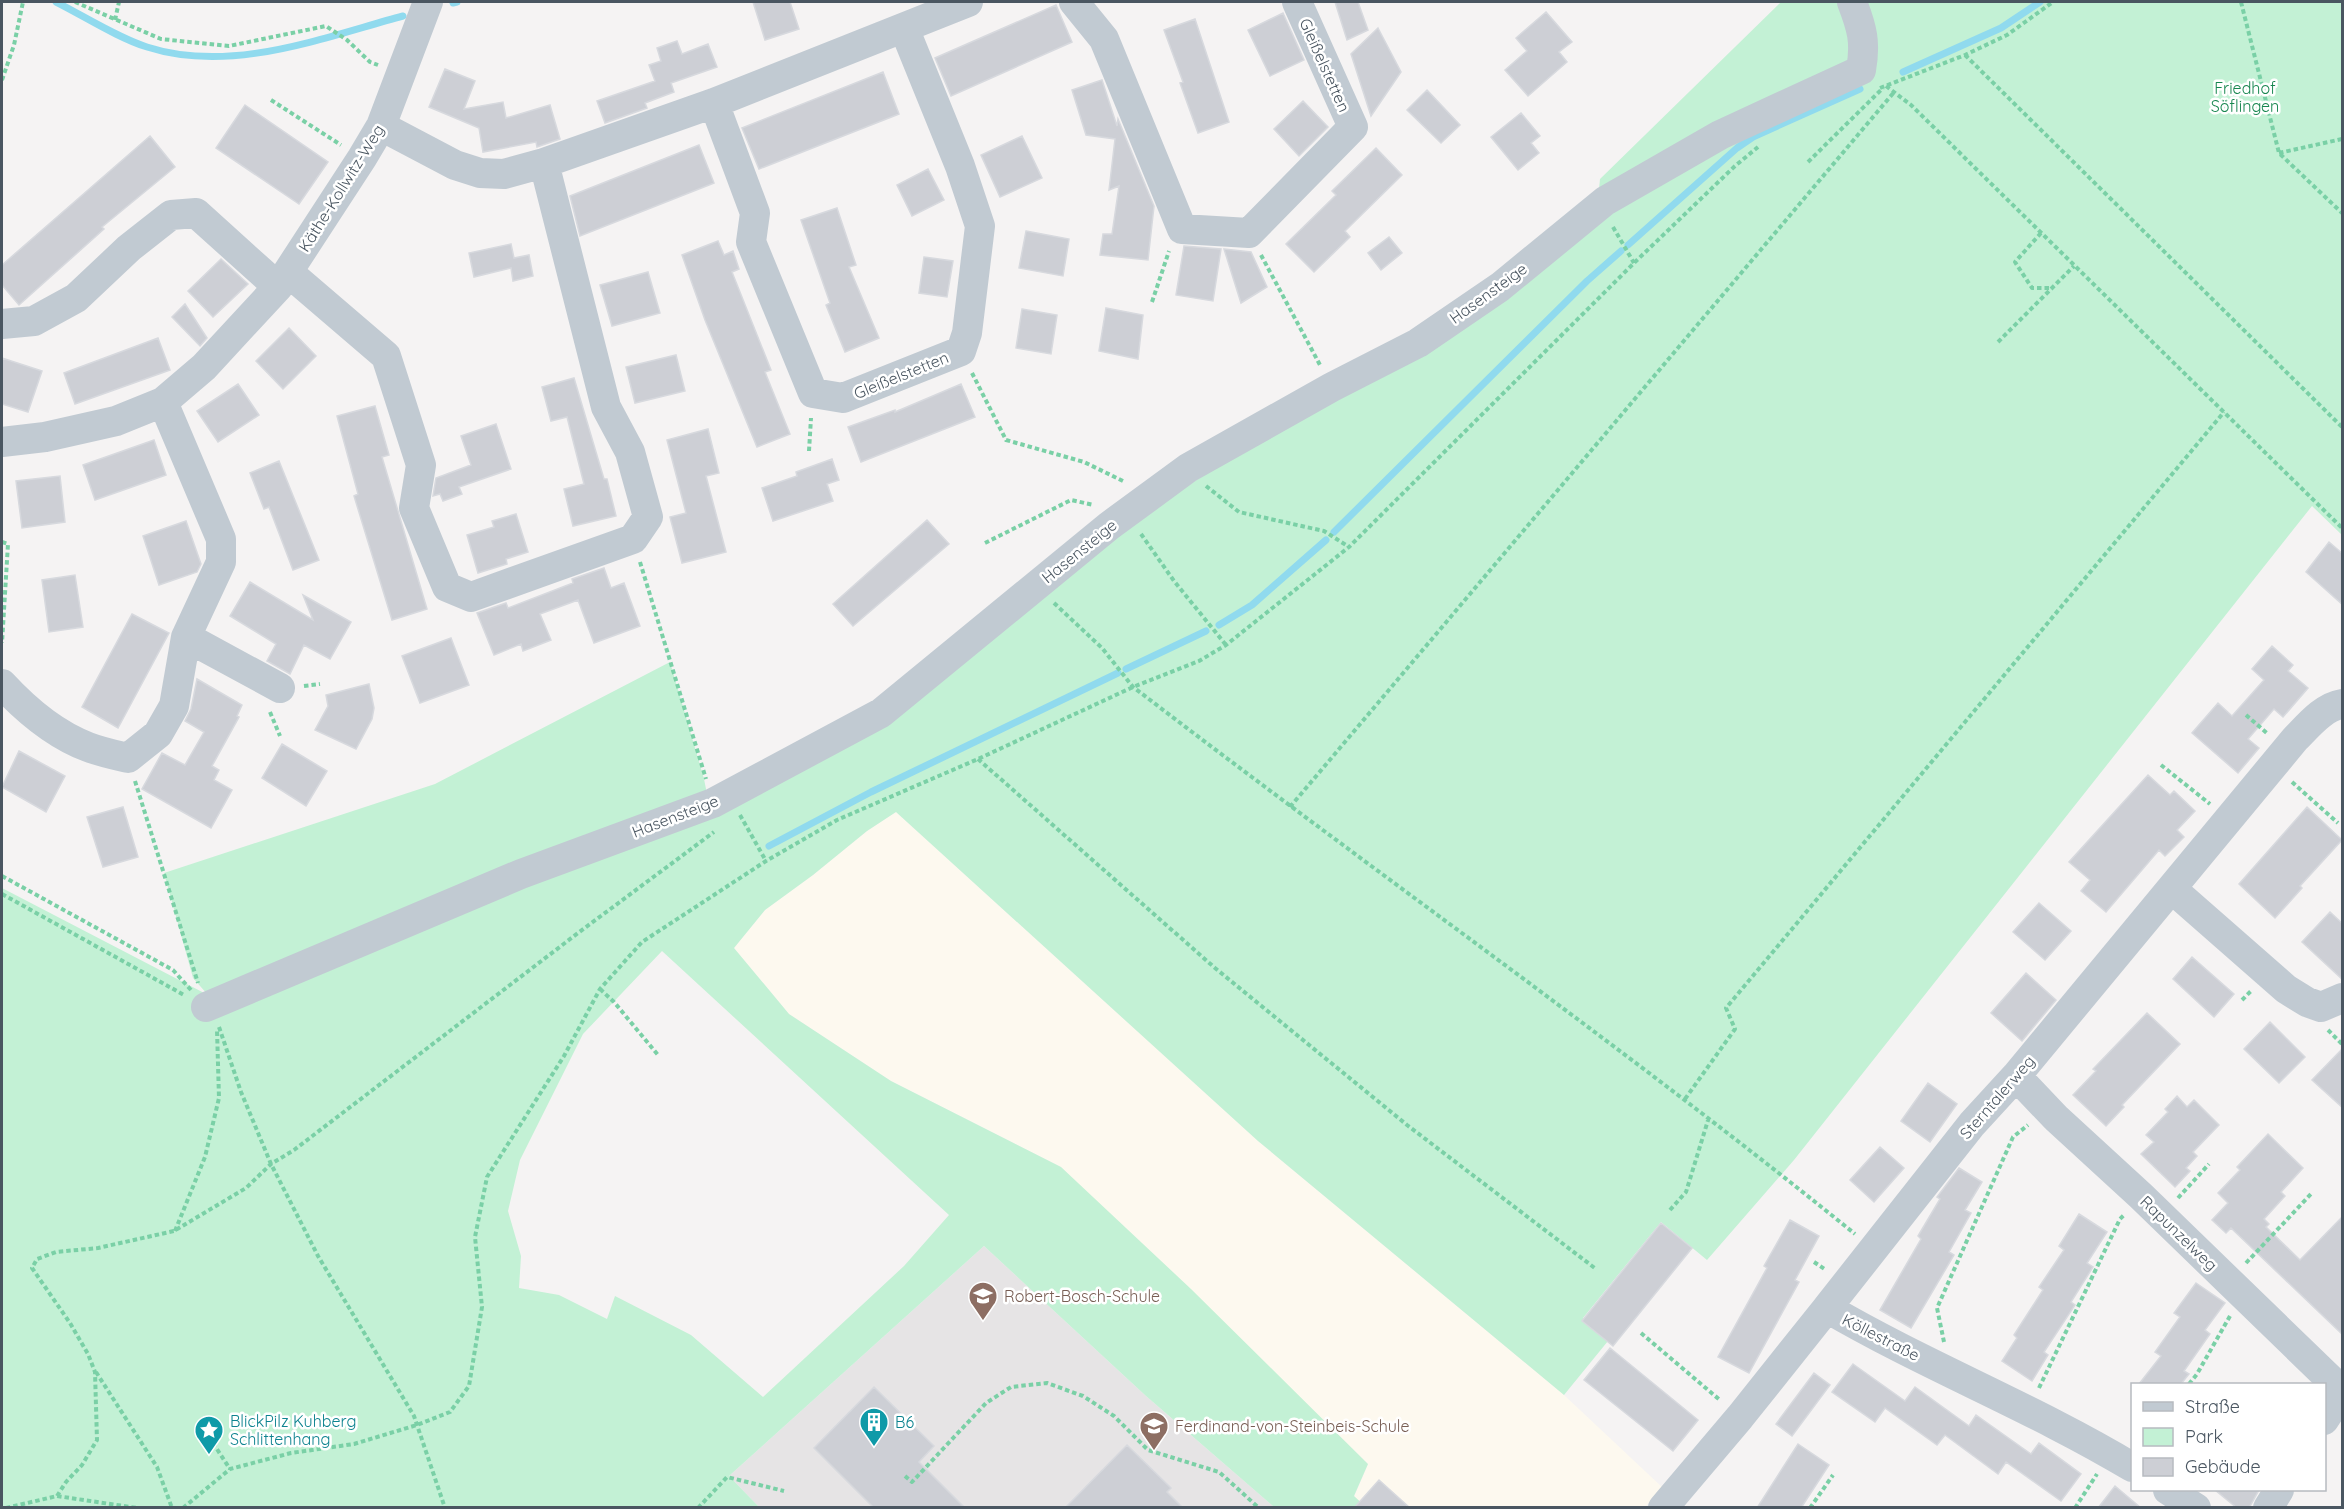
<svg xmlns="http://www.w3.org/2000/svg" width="2344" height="1509" font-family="Quicksand,sans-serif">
<rect width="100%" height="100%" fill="#f5f3f3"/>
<path fill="#fdf9ef" d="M896,812l362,329 306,254 99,93 -18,19h-279l-12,-10 14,-33 -307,-297 -170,-86 -102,-67 -55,-66 31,-38 48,-35 54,-44z"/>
<path fill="#e6e4e5" d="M984,1246l162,150 128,111h-515l-30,-31z"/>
<path fill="#c3f1d5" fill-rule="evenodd" d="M1781,2h561v533l-30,-29 -518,654 -87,100 -46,-38 -78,96 25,23 -44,54 -306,-254 -362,-329 -29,19 -54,44 -48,35 -31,38 55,66 102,67 170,86 130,122 177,175 -14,32 12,11h-92l-128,-111 -162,-150 -255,230 30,31h-757v-619l206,107 -15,-17 -29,-105 271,-89 235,-122 34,117 6,30 47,-18 358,-258 481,-313 4,-41zM662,951l287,264 -45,51 -141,131 -72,-62 -76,-39 -8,23 -48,-24 -40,-7 2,-32 -13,-45 12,-51 63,-126z"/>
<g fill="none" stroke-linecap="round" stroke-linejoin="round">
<path stroke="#90daee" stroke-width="7" d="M56,2c28,14 62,36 91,45 84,27 174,-9 256,-31
M453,3l4,-1
M1903,72l98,-44 39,-26
M1628,245l109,-97 16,-11 107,-48
M1334,532l253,-251 34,-30
M1219,625l33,-20 74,-65
M1126,669l80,-38
M769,846l102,-54 247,-119"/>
</g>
<path fill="#cdcfd5" stroke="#d7d9de" stroke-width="1.5" d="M753,2h37l9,27 -34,11z
M1335,2h23l10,28 -21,10z
M1056,5l16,37 -121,54 -16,-38z
M1546,12l26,30 -13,10 8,10 -39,34 -23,-26 22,-19 -11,-13z
M1283,13l21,47 -34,16 -22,-46z
M1195,19l34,103 -31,11 -18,-50 3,-1 -19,-52z
M1378,28l23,44 -30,44 -20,-62z
M677,41l5,13 26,-10 9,23 -46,16 3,9 -29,11 2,5 -42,15 -8,-22 58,-20 -6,-16 12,-4 -4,-13z
M445,69l30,12 -11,28 39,-7 3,16 44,-13 10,34 -23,8 -1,-5 -53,10 -4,-24 -50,-21z
M883,72l16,42 -140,55 -17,-41z
M1102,80l15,46 1,-7 36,87 -6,54 -48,-5 3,-21h9l7,-48 -10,4 6,-51 -29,-4 -14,-45z
M1427,90l33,35 -19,18 -34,-33z
M1303,101l25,26 -29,29 -25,-27z
M245,105l83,57 -29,42 -83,-56z
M1521,113l19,23 -9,7 8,10 -21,17 -27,-33z
M150,136l25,31 -73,60 2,2 -85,76 -17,-20v-20z
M1022,136l20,42 -42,19 -19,-42z
M699,145l15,38 -134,53 -10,-40z
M1376,148l26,27 -57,56 5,6 -36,35 -28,-28 50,-49 -4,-4z
M928,169l16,31 -32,16 -15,-31z
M837,208l19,57 -7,2 30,71 -34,14 -19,-47 4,-2 -29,-83z
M1026,231l43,8 -6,37 -44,-8z
M1389,237l13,16 -21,17 -13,-17z
M718,241l6,14 9,-4 6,18 -7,3 39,98 -6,2 25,62 -33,13 -52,-127 -23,-65z
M511,244l3,14 15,-3 4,21 -20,5 -2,-13 -37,9 -5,-24z
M1184,246l37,3 -8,52 -37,-6z
M1224,249l27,3 16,35 -26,16z
M924,257l29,4 -6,36 -28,-4z
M221,259l27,25 -35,33 -25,-26z
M648,272l12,41 -48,13 -12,-41z
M185,304l22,34 -7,8 -28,-29z
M1106,308l37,7 -5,44 -39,-8z
M1022,309l35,6 -6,39 -35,-6z
M289,328l27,28 -33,33 -27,-28z
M158,338l12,32 -95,34 -11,-31z
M676,355l9,36 -50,12 -9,-36z
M2,358l40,13 -14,41 -26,-8z
M574,378l30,101h3l9,37 -43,10 -9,-37 20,-5 -17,-67 -16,4 -9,-34z
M238,384l21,31 -41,27 -21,-31z
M961,384l14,33 -114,45 -13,-35 47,-17v2z
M375,406l14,49 -7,2 45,152 -35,11 -38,-124 4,-2 -21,-78z
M496,424l15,45 -52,18 3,7 -19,7 -3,-7 -7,2 3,-18 35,-13 -10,-29z
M708,429l11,44 -13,3 20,76 -44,11 -12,-46 16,-4 -19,-73z
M154,440l12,35 -71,25 -12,-35z
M832,459l7,21 -12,4 6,17 -60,20 -11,-33 35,-12 -1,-4z
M279,461l40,99 -26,10 -24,-63 -5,2 -14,-36z
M60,476l5,46 -43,6 -6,-47z
M516,514l12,38 -22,7 1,5 -29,9 -11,-38 27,-8 -2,-6z
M927,520l22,24 -96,82 -20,-22z
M186,521l15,43 -4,8 -38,13 -16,-49z
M2329,542l14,12v51l-37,-33z
M604,568l7,20 13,-5 16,43 -46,17 -16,-43 -38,14 11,26 -28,11 -2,-7 -27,11 -17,-42 29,-10 2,5 65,-25 -1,-4z
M75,575l8,52 -34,5 -7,-52z
M250,582l63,38 -10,-25 48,27 -21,37 -26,-14 -14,29 -23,-13 9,-17 -46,-28z
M132,614l37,19 -51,95 -36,-21z
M451,638l18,47 -49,18 -18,-47z
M2272,646l21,19 -5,6 20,17 -25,29 -9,-8 -26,30 11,9 -21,25 -46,-40 26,-30 14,13 32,-36 -12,-11z
M197,679l45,26 -5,11 2,1 -27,49 7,4 -5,10 18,10 -21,38 -69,-39 20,-36 23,12 19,-33 -19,-11 6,-12z
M369,684l5,24 -2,11 -16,30 -41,-19 13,-24 -2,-11z
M282,744l45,27 -21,35 -44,-28z
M19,751l46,25 -19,36 -44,-25z
M2148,775l22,20 4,-4 21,20 -18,19 7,7 -19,19 -6,-6 -53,62 -25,-21 9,-11 -21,-18z
M123,807l15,50 -35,10 -16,-50z
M2307,807l35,33 -42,46 2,2 -27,30 -36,-34z
M2039,903l32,28 -26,29 -32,-28z
M2330,912l13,12v56l-41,-38z
M2192,957l42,37 -20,23 -41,-38z
M2026,973l30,27 -34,41 -31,-28z
M2147,1013l33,31 -58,61 2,2 -18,19 -33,-31 23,-24 -3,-2z
M2270,1022l35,35 -26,26 -35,-34z
M2343,1048v60l-31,-28z
M1928,1083l29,21 -27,38 -29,-21z
M2177,1096l10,11 7,-7 25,25 -26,27 4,4 -11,12 4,3 -15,16 -34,-33 13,-12 -8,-7 22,-23 -3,-3z
M2268,1134l35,34 -22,24 4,4 -21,23 5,5 -3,3 34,33 43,-44v119l-112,-107 -5,5 -14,-13 16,-17 -10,-10 22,-23 -3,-3z
M1880,1147l24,21 -30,34 -24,-22z
M1959,1168l23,14 -17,28 6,3 -22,39 5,3 -43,73 -31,-18 41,-71 -3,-3 22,-37 -3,-2z
M2079,1214l28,18 -20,31 6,4 -22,35 4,3 -31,47 4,3 -16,26 -30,-20 15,-23 -3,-3 29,-45 -4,-3 25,-37 -5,-4z
M1790,1220l29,16 -24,44 4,2 -50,91 -31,-16 49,-89 -3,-2z
M1661,1223l31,25 -79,98 -31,-25z
M2196,1283l29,20 -20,27 5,4 -26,37 5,3 -8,10h-42l22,-28 -6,-4 25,-35 -6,-4z
M1610,1348l88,72 -25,31 -89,-71z
M1853,1364l52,37 10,-14 54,39 7,-11 55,39 8,-11 42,31 -20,27 -55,-39 -8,12 -53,-39 -8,10 -52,-37 -10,14 -43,-30z
M1814,1373l16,12 -38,51 -16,-12z
M874,1387l60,59 -15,16 46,46h-91l-60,-60z
M1798,1444l31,21 -28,43h-44z
M1127,1445l44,43 -4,4 16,16h-118z
M1379,1480l31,28h-56z
M2115,1486l26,22h-43z
M2215,1490h44l-10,18h-12z"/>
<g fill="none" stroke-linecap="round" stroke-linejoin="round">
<path stroke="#7ad0a6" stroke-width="4" stroke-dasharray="4.5 3" stroke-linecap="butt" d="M75,2l86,37 68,7 97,-20 21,14 23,22 8,3
M2241,2l38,151 63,60
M115,20l4,-18
M1965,55l377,372
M2,80l12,-35 9,-43
M1886,86l25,19 431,423
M1880,88l85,-33 42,-20 46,-33
M271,100l70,45
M2279,153l63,-14
M1808,162l75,-74
M1613,227l21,36
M2041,233l-26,29 17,26h19
M1261,255l59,110
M1152,302l17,-51
M1998,342l76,-76
M972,373l34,67 78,22 41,20
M809,451l2,-33
M1206,486l33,26 85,19 25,16
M1141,534l33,47 52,64
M2,542l6,2 -6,99
M985,543l86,-43 23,5
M640,562l66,217
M1054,603l48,45 31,39 8,6c237,182 482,353 714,541
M304,686l16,-2
M270,712l10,24
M2246,715l22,19
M978,759l237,209 192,157 189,144
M2161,765l49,39
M135,781l63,202
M2292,782l46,41
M1290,807l605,-716
M740,815l26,46
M2,876l171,94 18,20
M2,894l182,101
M600,989l14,13 44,53
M2242,1000l9,-9
M219,1027l22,65 30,72 47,92 96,160 31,92
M2328,1030l14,14
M1685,1099l50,-70 -9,-21 498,-596
M2178,1198l31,-34
M1670,1210l16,-18 23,-75
M175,1231l30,-74 14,-59 -2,-68
M1814,1262l12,8
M2246,1263l65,-69
M1641,1333l80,68
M1944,1342l-7,-34 76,-171 15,-12
M96,1372l61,95 15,41
M2189,1384l8,-10 33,-58
M2039,1388l81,-169 4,-4
M213,1443l17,26
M905,1476l7,6 74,-79 25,-16 36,-4 36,13 31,20 34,34 71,22 40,36
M57,1496l9,-14 16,-17 15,-25 -2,-68 -7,-18 -18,-31 -38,-55 5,-9 19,-7 42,-4 76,-17 72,-43 25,-24 23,-14 284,-217 136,-101
M6,1508l51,-12 80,12
M183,1508l47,-39 61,-16 63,-9 63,-19 33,-13 19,-26 13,-79 -7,-70 12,-60 77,-121 36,-67 42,-47 124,-81 71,-41 141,-61 155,-72 66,-26 27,-16 123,-98 285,-284 101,-97 23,-19
M698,1508l29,-31 57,14
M1810,1508l23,-33
M2075,1508l22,-34"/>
<path stroke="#c1cad2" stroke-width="30" d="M1074,2l30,37 78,190 67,4 104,-106 -56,-125
M714,103l41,110 -4,29 62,151 30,5 118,-47 6,-18 13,-107 -20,-60 -56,-138
M381,126l74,39 25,8 24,1 40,-11 170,-60 254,-101
M288,272l98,84 35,109 -7,43 33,79 24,10 162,-58 15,-22 -18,-65 -24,-45 -62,-244
M2,324l32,-3 42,-23 53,-50 42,-33 25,-2 82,74
M2,442l43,-5 71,-16 47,-19 41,-35 74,-80 84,-129 19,-32 47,-124
M186,637l94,51
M2,684c24,26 52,50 86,63 13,5 27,8 40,11l30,-24 16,-28 12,-69 35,-75v-23l-58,-137
M2172,889l114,100 21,13 14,5 21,-9
M206,1007l315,-133 192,-71 168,-90 228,-187 79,-58 144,-81 86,-44 82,-56 105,-86 115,-66 141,-65c5,-28 1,-42 -9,-68
M2016,1076l40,42 85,78 194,188 7,4
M1827,1308l145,-184 44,-48 279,-337c13,-13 28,-32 47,-35
M2324,1420l18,-28
M2168,1490l28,18
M1663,1508l77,-91 87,-109c99,58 207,100 305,159
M2268,1508l11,-18"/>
</g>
<defs>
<g id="school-pin" transform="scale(1.5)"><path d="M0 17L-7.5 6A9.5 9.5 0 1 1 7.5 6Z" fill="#8d6e63" stroke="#fff"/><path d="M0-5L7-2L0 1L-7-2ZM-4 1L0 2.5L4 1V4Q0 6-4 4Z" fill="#fff"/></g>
<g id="building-pin" transform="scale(1.5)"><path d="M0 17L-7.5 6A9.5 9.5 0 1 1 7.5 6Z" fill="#0f9aa8" stroke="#fff"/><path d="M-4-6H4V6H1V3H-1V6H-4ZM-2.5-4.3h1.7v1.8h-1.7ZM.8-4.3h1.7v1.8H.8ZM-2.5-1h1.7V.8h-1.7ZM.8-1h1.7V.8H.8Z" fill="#fff"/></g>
<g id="sight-pin" transform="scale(1.5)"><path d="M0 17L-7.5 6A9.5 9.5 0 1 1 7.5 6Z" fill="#0f9aa8" stroke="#fff"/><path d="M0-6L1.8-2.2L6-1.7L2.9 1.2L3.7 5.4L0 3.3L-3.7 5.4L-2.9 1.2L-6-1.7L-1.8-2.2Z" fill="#fff"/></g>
</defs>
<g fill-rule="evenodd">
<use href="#school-pin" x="983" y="1296"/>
<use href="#building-pin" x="874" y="1422"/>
<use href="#school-pin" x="1154" y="1426"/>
<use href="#sight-pin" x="209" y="1430"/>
</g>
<g text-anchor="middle" stroke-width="5" stroke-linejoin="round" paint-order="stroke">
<g font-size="16" fill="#4a5661" stroke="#fff">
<text transform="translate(1325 65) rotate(66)" y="6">Gleißelstetten</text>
<text transform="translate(341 188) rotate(-58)" y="6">Käthe-Kollwitz-Weg</text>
<text transform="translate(1488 293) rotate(-36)" y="6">Hasensteige</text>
<text transform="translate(901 375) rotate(-22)" y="6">Gleißelstetten</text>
<text transform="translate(1079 551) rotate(-39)" y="6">Hasensteige</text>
<text transform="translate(675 816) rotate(-21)" y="6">Hasensteige</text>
<text transform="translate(1997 1097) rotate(-49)" y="6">Sterntalerweg</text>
<text transform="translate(2179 1233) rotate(44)" y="6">Rapunzelweg</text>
<text transform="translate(1881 1337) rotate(27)" y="6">Köllestraße</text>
</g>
<g font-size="16" fill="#17864f" stroke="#fff">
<text x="2245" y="94">Friedhof<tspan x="2245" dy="18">Söflingen</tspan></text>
</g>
<g font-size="16" fill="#785e54" stroke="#fff" text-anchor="start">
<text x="1004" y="1302">Robert-Bosch-Schule</text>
<text x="1175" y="1432">Ferdinand-von-Steinbeis-Schule</text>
</g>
<g font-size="16" fill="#0d838f" stroke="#fff" text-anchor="start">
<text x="230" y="1427">BlickPilz Kuhberg<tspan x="230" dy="18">Schlittenhang</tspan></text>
<text x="895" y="1428">B6</text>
</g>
</g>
<rect width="2344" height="1509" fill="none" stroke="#4a5661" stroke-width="6"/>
<rect x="2131" y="1383" width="195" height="108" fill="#ffffff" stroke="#b7bbc0" stroke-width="1.5"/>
<rect x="2143" y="1402" width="30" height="9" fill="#c1cad2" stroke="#b7bbc0" stroke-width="1.5"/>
<text x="2185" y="1413" font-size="18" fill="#4a5661">Straße</text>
<rect x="2143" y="1428" width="30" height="18" fill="#c3f1d5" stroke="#b7bbc0" stroke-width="1.5"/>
<text x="2185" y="1443" font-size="18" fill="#4a5661">Park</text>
<rect x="2143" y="1458" width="30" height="18" fill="#cdcfd5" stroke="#b7bbc0" stroke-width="1.5"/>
<text x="2185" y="1473" font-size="18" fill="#4a5661">Gebäude</text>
</svg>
